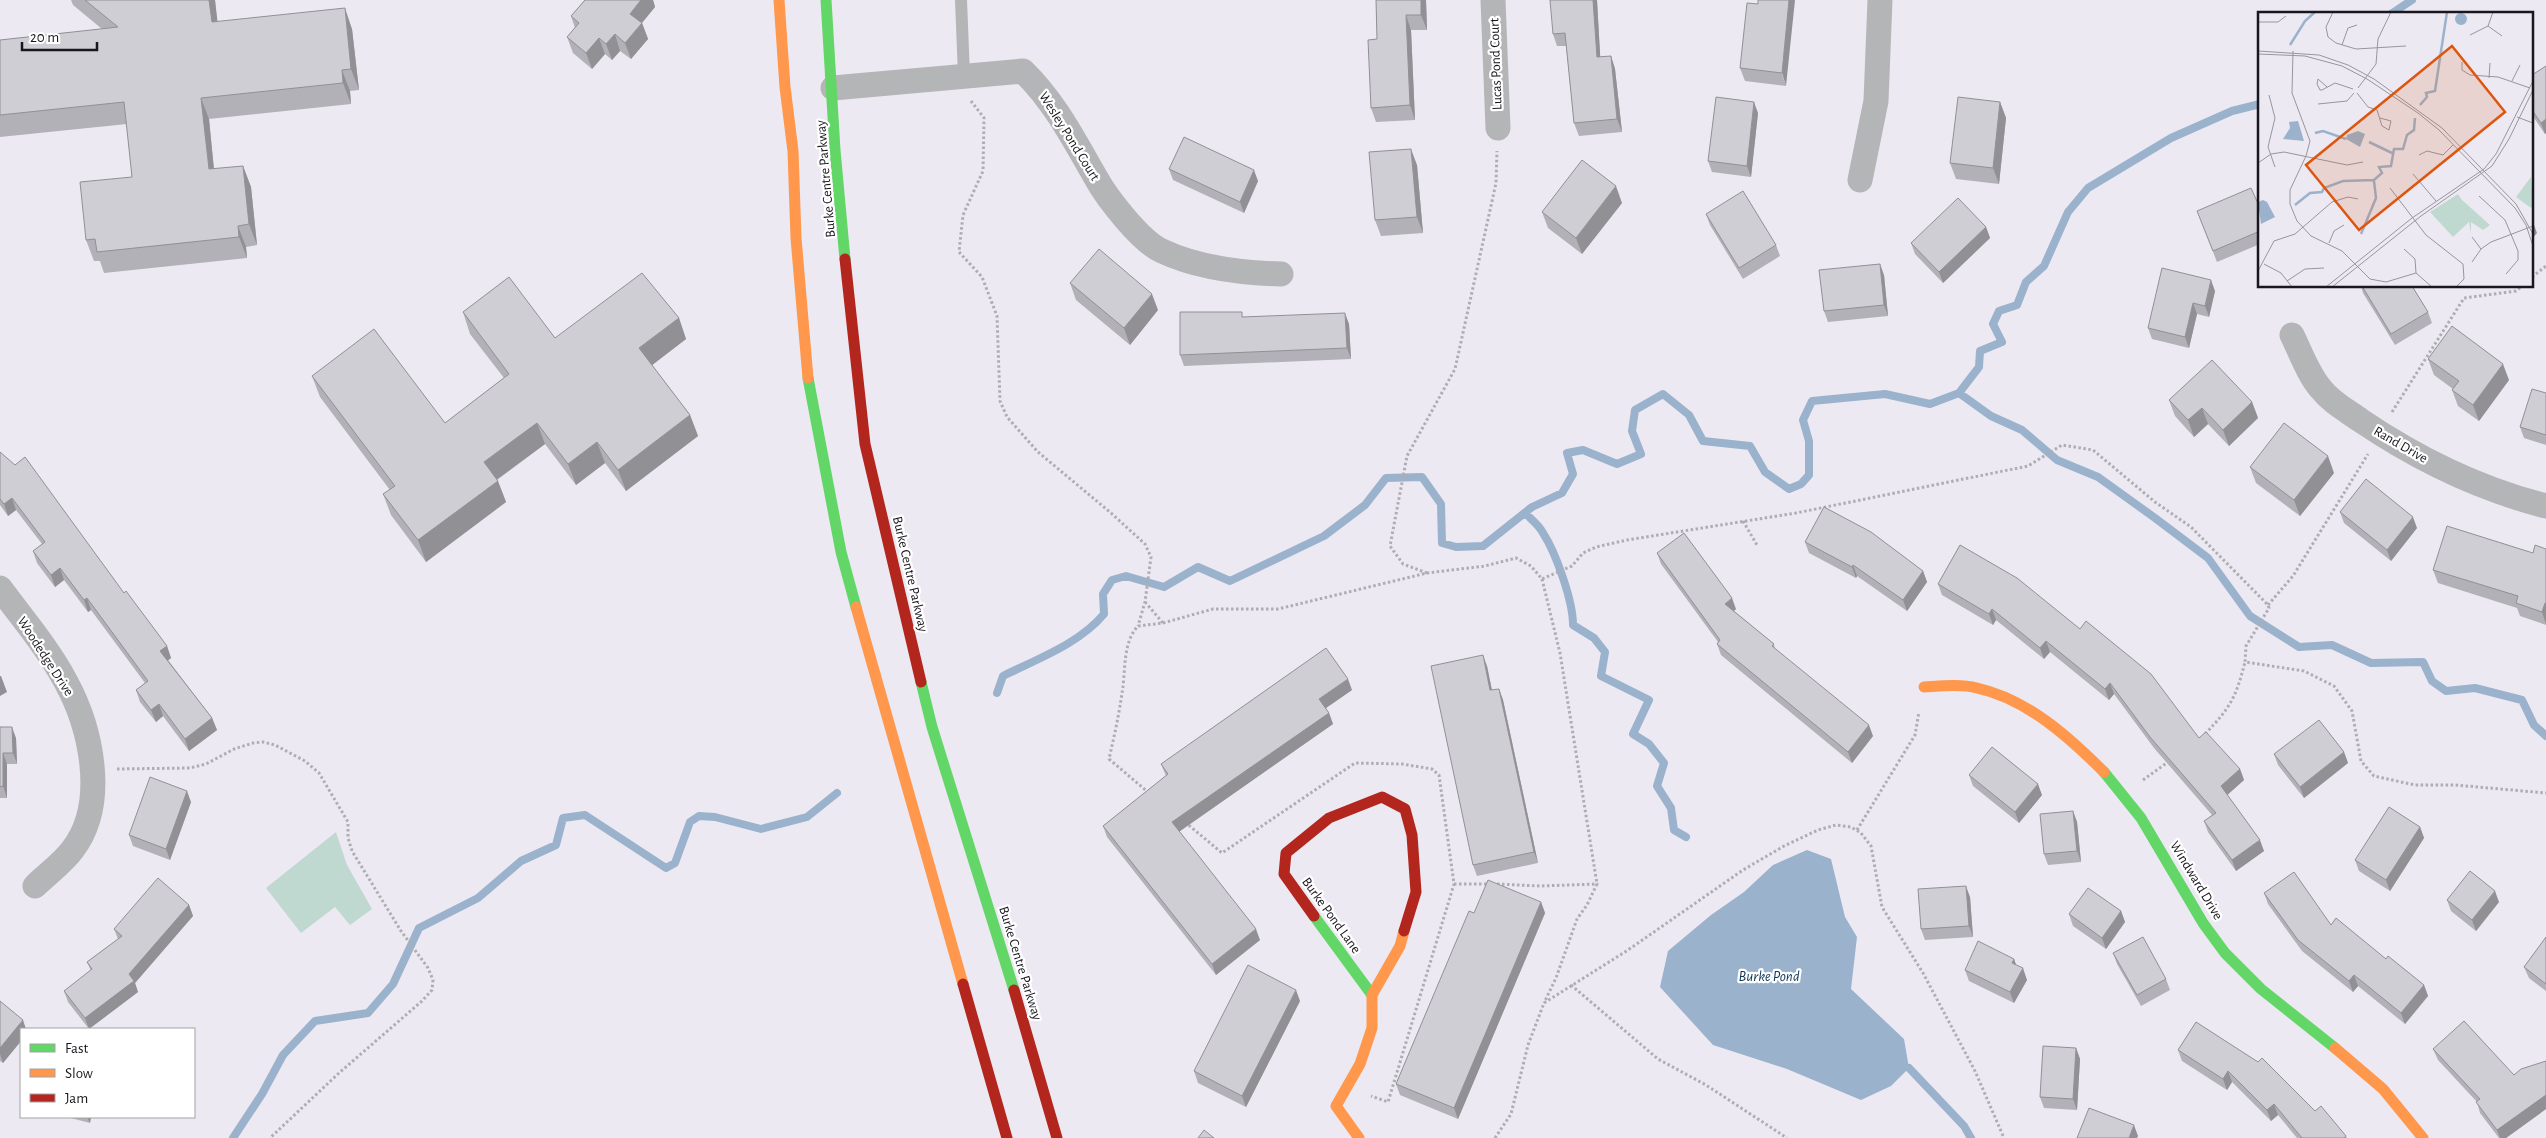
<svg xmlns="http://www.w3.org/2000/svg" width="2546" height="1138" font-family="'Alegreya Sans',sans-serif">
<rect width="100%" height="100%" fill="#ece9f3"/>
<path fill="#bfd9d0" d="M336,832l11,33 25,44 -22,16 -15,-18 -34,26 -35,-45z"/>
<path fill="#9ab2cc" d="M1807,850l24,9 14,58 12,20 -6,52 53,50 5,29 -18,18 -30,14 -74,-31 -74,-24 -53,-58 8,-36 43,-36 33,-23 29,-27z"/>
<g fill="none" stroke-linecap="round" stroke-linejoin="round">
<path stroke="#9ab2cc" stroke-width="8" d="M2391,14l21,-14
M1959,393l32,23 31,14 35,30 41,17 57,41 53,40 42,58 49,31 33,-2 39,18 52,-1 9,19 14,10 29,-3 47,12 12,25 12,11
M1525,513c6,6 14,12 18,20 13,20 30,68 30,92l21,13 11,14 -4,24 48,24 -16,34 16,10 15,19 -7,23 14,22 3,22 12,7
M997,693l6,-17c34,-17 76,-32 101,-62l-1,-20 9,-14 14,-4 38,11 34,-20 32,14 94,-45 41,-31 21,-27 36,-1 19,27 1,39 14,4 27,-1 49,-39 30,-14 11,-19 -6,-21 16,-3 34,14 24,-10 -9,-23 3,-21 28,-16 26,21 14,26 47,5 15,26 24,17 12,-5 8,-9v-34l-6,-21 9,-19 73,-7 45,10 29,-11 20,-26 1,-16 22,-9 -9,-18 6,-13 18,-6 9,-23 18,-16 24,-54 20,-24 83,-50 61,-27 28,-7
M1909,1068l55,58 7,12
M233,1138l29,-44 21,-39 32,-34 53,-8 25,-29 26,-56 59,-30 43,-37 35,-16 7,-27 22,-3 81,53 9,-5 15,-41 9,-6 16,1 46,12 46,-12 30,-24"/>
<path stroke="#aeaeb2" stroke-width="3" stroke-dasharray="2.5 2.5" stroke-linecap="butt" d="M971,101l13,17 -1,53 -20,44 -4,37 23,25 15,39 3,85 7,16 31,35 73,61 34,31 6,13 -6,45 -7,24
M2532,277l14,-11
M2392,412l72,-114 52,-7 6,-5
M1743,521l14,24
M1427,573l-24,-9 -13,-18 17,-90 48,-87 41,-186 1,-32
M1542,579l18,74 37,231
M1145,602l18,21
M2268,605l25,-29 75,-122
M2205,734c26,-27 31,-37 40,-72
M117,769l73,-1 16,-4 28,-15 19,-6 10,-1 12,3 30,16 14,12 29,49v16l4,13 49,80 27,37 5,12 -1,10 -10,11 -83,72 -69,65
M2143,780l25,-18
M1149,793l-40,-34c5,-22 10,-44 13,-66 4,-21 0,-50 16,-67l25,-3 50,-14h65l149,-36 58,-7 31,-8 15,8 11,13 30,-13 11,-13 13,-6 31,-7 169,-27 232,-47 34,-21 31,5 62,52 36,25 77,78 1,3 -23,38 -1,16 59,9 30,15 18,25 9,50 13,15 41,9h40l91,8
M1185,822l37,31 133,-90 47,1 30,5 7,6 15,109 -66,218 -17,-6
M1857,830l58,-95 4,-23
M1454,884h34
M1497,884l43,2 57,-2 -10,21 -10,14 -21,59 -12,25
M1571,985l87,74 48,26 81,53
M1495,1138l16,-24 17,-69 16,-42 84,-53 115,-80 41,-24 34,-16 18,-5 15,2 10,6 10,13 11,61 41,66 52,98 29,67"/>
<path stroke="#b4b5b6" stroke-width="12" d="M961,0l3,76"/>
<path stroke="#b4b5b6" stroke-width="25" d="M1493,0l5,128
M833,88l190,-17c32,31 51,69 73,107 11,20 45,64 66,73 36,17 80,22 119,23
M1860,180l16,-79 4,-101
M2292,335c9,18 16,39 29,54 10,13 25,21 39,31 56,38 119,69 186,86
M0,588c22,30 48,60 66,94 25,46 42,121 7,167 -10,14 -26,25 -38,37"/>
<path stroke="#63d668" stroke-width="11" d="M826,0l9,150 10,109
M808,378l33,174 15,55
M921,682l11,45 82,263
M2104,772l37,46 62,105 22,30 36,36 74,59
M1314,916l58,79"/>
<path stroke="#ff974d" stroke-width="11" d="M779,0l6,87 8,64 3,87 12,140
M856,607l107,377
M1924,687c18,-1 36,-3 53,1 50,11 92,49 127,84
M2335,1048l48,41 40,49
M1359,1138l-23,-32 24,-42 12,-36v-33l28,-49 4,-15"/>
<path stroke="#b3261e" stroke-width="11" d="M845,259l20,185 56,238
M1314,916l-30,-42 2,-21 43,-35 53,-21 23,12 7,26 4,57 -12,39
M963,984l44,154
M1014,990l43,148"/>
</g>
<path fill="#b2b1b7" d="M71,0h144l2,22 135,7 7,61 -9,1 1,13 -142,15 5,50 29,-3 8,21 6,58 -11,2 1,11 -143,15 -4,-12h-6l-8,-21 46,-63 -5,-53 -127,13v-97l102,-11 -29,-24z
M585,0h68l2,7 -13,16 6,16 -17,20 -11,-8 -8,9 -7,-6 -13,15 -19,-16 -6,-16 8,-9 -4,-12z
M1376,0h50l1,30h-16l4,90 -39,2 -5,-14 6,-69z
M1597,0l3,57 11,-1 4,13 7,63 -43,4 -5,-13 -8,-77h-9l-4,-12z
M1758,4l28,82 -41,-5 -5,-13z
M2546,66v67l-1,1 -13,-19v-40z
M2000,102l6,16 -7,66 -43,-5 -6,-16z
M1758,113l-7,64 -39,-5 -4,-11z
M1417,165l6,68 -42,3 -6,-16z
M1169,169l89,12 -14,32 -71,-33z
M1622,203l-40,51 -34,-26 -6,-16z
M2260,208v36l-43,18 -20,-51z
M1706,214l70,31 4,11 -37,23 -33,-54z
M1986,227l4,11 -47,45 -28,-29 -4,-11z
M1884,275l4,41 -60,6 -4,-11z
M1070,283l88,27 -28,35 -54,-45z
M2361,286h51l16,26 4,11 -37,22 -32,-52z
M2215,291l-6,26 -12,-3 -8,34 -37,-9 -4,-11z
M463,312l92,26 124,-20 7,21 -34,26 38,50 8,21 -72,55 -21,-28 -29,22 -31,-41 -48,36 9,22 -80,60 -35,-47 -8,-21 7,-4 -70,-93 -8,-21 133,47 59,-45 -34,-44z
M1349,324l2,35 -167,7 -4,-11z
M2428,359l81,21 -30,41 -21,-15 -6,-16 1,-1 -19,-14z
M2546,393v52l-22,-7 -4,-11z
M2169,400l83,2 6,16 -29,28 -21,-22 -14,13 -19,-21z
M0,452l124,141 43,53 4,12 -3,2 44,58 5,12 -28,21 -26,-35 -7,6 -16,-20 -4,-12 9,-7 -54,-73 -3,2 -24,-32 -9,7 -18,-24 -4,-12 9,-7 -26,-34 -8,6 -8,-11z
M2250,467l84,6 -34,43 -44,-33z
M2340,512l77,16 -26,33 -47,-38z
M1805,542l118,29 4,11 -20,29 -50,-35 -1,2 -47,-25z
M1960,545l239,193 41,31 4,11 -17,15 37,56 -28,20 -28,-39 -4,-11 8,-6 -58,-67 -40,-54 -5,6 -59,-48 -6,7 -48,-39 -3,5 -51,-30 -4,-11z
M2546,549v76l-26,-9 -3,-8 -79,-25 -5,-13 100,-17z
M1657,553l79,56 -2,2 40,33 1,5 98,87 -21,27 -131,-108 -4,-11 1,-2 -57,-78z
M1487,666l5,24 7,-1 4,11 35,163 -61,13 -4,-11z
M1352,690l-26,18 3,5 4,11 -154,107 81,109 -44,35 -109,-138 -4,-11 63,-50 -5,-12z
M0,727l16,11 1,26h-10v34h-7z
M2344,752l4,11 -44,35 -26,-33 -4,-11z
M1969,775l73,20 -23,28 -46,-37z
M191,802l-21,58 -37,-14 -4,-11z
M2073,811l4,11 4,40 -33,3 -4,-11z
M2420,827l4,11 -34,53 -31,-20 -4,-11z
M2264,893l67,32 55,34 38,26 4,11 -23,28 -47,-38 -5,6 -51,-41 -34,-47z
M1970,897l3,40 -48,3 -4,-11z
M2447,900l52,2 -23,29 -25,-20z
M1541,902l4,11 -87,206 -58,-24 -4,-11 78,-171z
M189,905l4,11 -58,67 3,9 -49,37 -21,-27 -4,-11 27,-20 -4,-9 31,-23 -4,-10z
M2121,911l4,11 -19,27 -33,-23 -4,-12z
M2546,937v54l-17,-13 -5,-11z
M2113,953l53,26 4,11 -29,16 -24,-42z
M2014,959l2,6 11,15 -13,23 -45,-22 -4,-11z
M0,1001l21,28v12l-18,22 -3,-2z
M1300,1001l-54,106 -48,-24 -4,-12z
M2196,1022l150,114 1,2h-50l-19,-23 -7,6 -39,-39 -5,8 -45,-29 -4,-11z
M2076,1048l4,11 -3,51 -33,-2 -4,-11z
M2433,1049l81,26 32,-14v48l-40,29h-7l-19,-25 -3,-11 -39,-42z
M67,1117h24l-1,6z"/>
<path fill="#919095" d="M209,0h6l5,43 -8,-21z
M641,0h12l2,7 -19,23 -6,-16z
M1421,0h5l1,30 -6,-15z
M1593,0h4l4,70 -4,-13z
M1789,0h6l-9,86 -4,-13z
M345,8l7,21 7,61 -8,-21z
M1406,15l5,15 4,90 -5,-15z
M642,23l6,16 -17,20 -6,-16z
M615,34l5,17 -8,9 -6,-16z
M599,38l6,16 -13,15 -6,-16z
M1611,56l4,13 7,63 -5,-13z
M342,70l8,21 1,13 -8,-21z
M201,98l8,21 7,72 -7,-22z
M1754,102l4,11 -7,64 -4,-11z
M2000,102l6,16 -7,66 -6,-16z
M2546,119v14l-1,1 -4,-11z
M1411,149l6,16 6,68 -6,-16z
M243,166l8,21 6,58 -8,-21z
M1254,170l4,11 -14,32 -4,-11z
M1616,186l6,17 -40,51 -6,-16z
M2533,222l4,11 -5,6v-16z
M238,226l8,21 1,11 -8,-21z
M1986,227l4,11 -47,45 -4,-11z
M1880,264l4,11 4,41 -4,-11z
M2211,280l4,11 -6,26 -4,-11z
M1152,294l6,16 -28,35 -6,-17z
M2193,303l4,11 -8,34 -4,-11z
M1345,313l4,11 2,35 -4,-11z
M679,318l7,21 -39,30 -8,-21z
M2503,364l6,16 -30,41 -6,-16z
M2252,402l6,16 -29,28 -6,-16z
M2202,408l6,16 -14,13 -6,-17z
M690,415l8,21 -72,55 -8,-21z
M537,423l8,21 -53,39 -8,-21z
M597,442l8,21 -29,22 -8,-21z
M2328,456l6,17 -34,43 -6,-16z
M498,481l8,21 -80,60 -8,-22z
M12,498l4,12 -8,6 -4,-12z
M2413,517l4,11 -26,33 -4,-11z
M1853,565l4,11 -1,2 -4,-11z
M60,568l4,12 -9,7 -4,-12z
M1923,571l4,11 -20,29 -4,-11z
M87,598l4,12 -3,2 -4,-12z
M1732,598l4,11 -7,6 -4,-11z
M2545,603l1,2v19l-4,-12z
M1992,609l4,11 -3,5 -4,-11z
M2046,641l4,11 -6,7 -4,-11z
M167,646l4,12 -6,5 -5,-12z
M1483,655l4,11 7,35 -4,-11z
M0,676h1l6,16 -7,4z
M1348,679l4,11 -29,20 -4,-11z
M2110,683l4,11 -5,6 -4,-11z
M1499,689l4,11 35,163 -4,-11z
M159,704l4,12 -7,6 -5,-12z
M1329,713l4,11 -157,110 -4,-12z
M212,718l5,12 -28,21 -4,-12z
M1869,725l4,11 -21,27 -4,-11z
M12,727l4,11 1,26 -4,-11z
M2344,752l4,11 -44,35 -4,-11z
M3,753l4,11v34l-4,-12z
M2240,769l4,11 -19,17 -4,-11z
M2038,784l4,11 -23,28 -4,-11z
M187,791l4,11 -21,58 -4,-11z
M2073,811l4,11 4,40 -4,-11z
M2420,827l4,11 -34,53 -4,-11z
M2260,840l4,11 -28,20 -4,-11z
M1966,886l4,11 3,40 -4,-11z
M2495,891l4,11 -23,29 -4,-11z
M1541,902l4,11 -87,206 -4,-11z
M189,905l4,11 -58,67 3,9 -49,37 -4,-11 44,-44z
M2121,911l4,11 -19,27 -4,-11z
M1256,929l4,11 -44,35 -4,-11z
M2014,959l4,11 -6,-7z
M2023,968l4,12 -13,23 -4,-11z
M2354,975l4,11 -5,6 -4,-11z
M2424,985l4,11 -23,28 -4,-11z
M1296,990l4,11 -54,106 -4,-11z
M23,1020l3,9h-5v12l-18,22 -3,-9v-6z
M2076,1048l4,11 -3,51 -4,-11z
M2228,1071l4,11 -5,8 -4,-11z
M2546,1095v14l-40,29h-6l-3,-8z
M2274,1104l4,11 -7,6 -4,-11z
M87,1117h4l-1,6z
M2134,1125l4,11 -1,2h-8z"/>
<path fill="#cfced5" stroke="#919095" d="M85,0h124l3,22 133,-14 6,61 -9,1 1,13 -142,15 8,71 34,-3 6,58 -11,2 1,11 -142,15 -2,-13 -9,1 -6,-58 52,-5 -8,-75 -124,13v-75l118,-13z
M585,0h56l-11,14 12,9 -17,20 -10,-9 -9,10 -7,-6 -13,15 -19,-16 12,-14 -8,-7z
M1376,0h45v15h-15l4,90 -39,3 -3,-68 9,-1z
M1550,0h43l4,57 14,-1 6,63 -43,4 -9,-90 -12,1z
M1758,0h31l-7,73 -42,-5 7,-65 11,1z
M2546,66v53l-5,4 -9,-13v-35z
M1716,97l38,5 -7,64 -39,-5z
M1958,97l42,5 -7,66 -43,-5z
M1184,137l70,33 -14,32 -71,-33z
M1411,149l6,68 -42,3 -6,-68z
M1582,160l34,26 -40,52 -34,-26z
M2251,188l9,20v23l-47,20 -16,-40z
M1743,191l33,54 -37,23 -33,-54z
M1958,198l28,29 -47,45 -28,-29z
M1099,249l53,45 -28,34 -54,-45z
M1880,264l4,41 -60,6 -5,-41z
M2162,268l49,12 -6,26 -12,-3 -8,34 -37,-9z
M642,273l37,45 -40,30 51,67 -72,55 -21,-28 -29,22 -31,-41 -53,39 14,19 -80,59 -35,-46 12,-8 -83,-110 62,-47 71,94 64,-49 -46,-62 46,-35 46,61z
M2362,286h50l16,26 -37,22z
M1180,312h62v5l103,-4 2,35 -167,7z
M2452,326l51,38 -30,41 -21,-15 7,-9 -31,-22z
M2212,360l40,42 -29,28 -21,-22 -14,12 -19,-20z
M2532,389l14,4v42l-26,-8z
M2284,423l44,33 -34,44 -44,-33z
M0,452l15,13 10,-8 99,136 2,-2 41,55 -7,5 52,67 -27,21 -26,-35 -8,6 -15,-20 12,-9 -61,-83 -3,2 -24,-32 -9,7 -18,-24 12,-9 -33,-44 -8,6 -4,-5z
M2366,479l47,38 -26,33 -47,-38z
M1824,507l47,25 52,39 -20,29 -50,-35 -1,2 -47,-25z
M2447,526l86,27 2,-8 11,4v54h-1l-3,9 -26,-9 2,-7 -85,-26z
M1684,533l48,65 -7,6 49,40 -2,2 97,79 -21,27 -131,-108 3,-4 -63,-87z
M1960,545l57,33 63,51 6,-8 65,53 48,64 7,-6 34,37 -19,17 39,54 -28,20 -28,-39 12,-8 -66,-76 -40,-54 -5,6 -59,-48 -6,7 -48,-39 -3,5 -51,-30z
M1326,648l22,31 -29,20 10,14 -157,109 84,107 -44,35 -109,-138 65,-52 -7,-10z
M1483,655l7,35 9,-1 35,163 -61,13 -42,-199z
M2319,720l25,32 -44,35 -26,-33z
M0,727h12l1,26h-10v33l-3,1z
M1992,747l46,37 -23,28 -46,-37z
M150,777l37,14 -21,58 -37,-14z
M2389,807l31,20 -34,53 -31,-20z
M2073,811l4,40 -33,3 -4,-40z
M2470,871l25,20 -23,29 -25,-20z
M2294,872l37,53 5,-7 50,41 2,-3 36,29 -23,28 -47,-38 -5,6 -51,-41 -34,-47z
M158,878l31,27 -60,69 5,7 -49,37 -21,-27 28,-22 -5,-7 35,-26 -8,-7z
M1488,880l53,22 -87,206 -58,-24 73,-173 5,2z
M1966,886l3,40 -48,3 -3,-40z
M2088,888l33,23 -19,27 -33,-24z
M2143,937l23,42 -29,16 -24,-42z
M2546,937v47l-22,-17z
M1978,941l36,18 -2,4 11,5 -13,24 -45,-22z
M1248,965l48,25 -54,106 -48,-25z
M0,1001l23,19 -23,28z
M2464,1021l50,54 7,-6 25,-8v34l-49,35 -21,-28 4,-3 -47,-50z
M2196,1022l62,40 4,-4 53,53 6,-5 25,30 -2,2h-42l-28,-34 -7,6 -39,-39 -5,8 -45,-29z
M2043,1046l33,2 -3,51 -33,-2z
M2089,1108l45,17 -5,13h-52z
M1204,1130l10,8h-16z"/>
<g text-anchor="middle" stroke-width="4.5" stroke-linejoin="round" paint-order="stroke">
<g font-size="14" fill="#19171d" stroke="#fff">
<text transform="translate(1495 64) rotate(-92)" y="5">Lucas Pond Court</text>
<text transform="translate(1070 136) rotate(58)" y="5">Wesley Pond Court</text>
<text transform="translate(825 179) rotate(-95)" y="5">Burke Centre Parkway</text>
<text transform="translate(2401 444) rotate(30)" y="5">Rand Drive</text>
<text transform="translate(911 574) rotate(77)" y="5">Burke Centre Parkway</text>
<text transform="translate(46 656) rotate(57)" y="5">Woodedge Drive</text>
<text transform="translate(2197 880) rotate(59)" y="5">Windward Drive</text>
<text transform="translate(1332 915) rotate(54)" y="5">Burke Pond Lane</text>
<text transform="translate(1021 963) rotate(73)" y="5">Burke Centre Parkway</text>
</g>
<g font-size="15" font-style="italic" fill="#0b3758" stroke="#fff">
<text x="1769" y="981">Burke Pond</text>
</g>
</g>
<g transform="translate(2258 12)">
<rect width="275" height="275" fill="#ece9f3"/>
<path d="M273,165l2,28 -2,3 -15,-11zM200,182l4,6 28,25 -7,5 -12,-8v11l-2,-11 -16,15 -23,-25z" fill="#bfd9d0"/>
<path d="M197 7a6 6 0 1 1 12 0a6 6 0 1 1-12 0ZM40,109l6,20 -21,-2 7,-11 -1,-6zM100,119l7,3 -5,13 -14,-8 1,-4zM5,188l4,2 8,15 -14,7 -3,-22z" fill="#9ab2cc"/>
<path fill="none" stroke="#9ab2cc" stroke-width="2.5" d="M32,33l15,-24 10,-9M162,93l7,-8 -1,-4 9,-2 12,-79M57,121l8,-2 23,8M111,130l23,11M37,193l15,-12 12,-1 2,-4 19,-7 31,-1 8,-7 -3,-6 12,-1 3,-17h9l4,-14 7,-5 1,-12M103,222l15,-36 -2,-17"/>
<path fill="none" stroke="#98959d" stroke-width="1" d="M75,0l-7,15 2,10 8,6 20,6 50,-3M0,10h20l8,-6M230,14l14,10M212,23l18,-9 5,-14M84,33l6,-17 9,-3M0,39l61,4 29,10 26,14 68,49 74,76 17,30M35,39l-1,42 18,48 -4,15 -16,34v14l7,17 14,15 31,15 28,28 16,3 30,-9 16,14M0,42l47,2 37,10 25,13 51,34 21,17 76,78 11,17 7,21M204,50v8l8,5 28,2 32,11M231,66l1,-15M254,69l8,-16M69,75l-9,-8 -1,5 3,6h2l13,-7 18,6M100,76l18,-24 2,-25 13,-27M99,81l11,14 9,3 5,16 7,4 2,-9 -11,-3M11,83l6,23 -7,29 7,20M60,92l29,-3 7,-8M259,105l16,6M161,143l8,-4 16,4 10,-10M0,151l13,-9 13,-2 63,13 16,-3M155,162l23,27M132,176l36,47 37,29 1,15 -8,8M221,184l26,24 13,31v9l-12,14M214,225l9,12M71,231l5,-12 10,-6M146,237l11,10 1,14M214,250l9,-13 10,-7 42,-16M6,252l17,9 11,14M0,259l16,-30 21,-7 37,-32 16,-5 10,2M29,269l18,-12 19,-1M68,275l86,-69 72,-49 12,-15 37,-73M74,275l89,-71 71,-50 17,-27 24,-49"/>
<path fill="#de560d" fill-opacity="0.15" stroke="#de560d" stroke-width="2.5" d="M194,34l53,66 -146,118 -53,-65z"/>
<rect width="275" height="275" fill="none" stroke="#19171d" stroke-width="2.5"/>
</g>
<rect x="20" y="1028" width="175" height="90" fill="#ffffff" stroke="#a3a2a5"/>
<rect x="30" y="1044" width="25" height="8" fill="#63d668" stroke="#a3a2a5"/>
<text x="65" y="1053" font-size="15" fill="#19171d">Fast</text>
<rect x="30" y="1069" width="25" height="8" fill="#ff974d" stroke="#a3a2a5"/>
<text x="65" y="1078" font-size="15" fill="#19171d">Slow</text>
<rect x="30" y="1094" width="25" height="8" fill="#b3261e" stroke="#a3a2a5"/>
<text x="65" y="1103" font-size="15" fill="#19171d">Jam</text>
<path d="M22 42v8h75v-8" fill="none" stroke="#19171d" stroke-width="2.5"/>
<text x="30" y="42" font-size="15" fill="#19171d" stroke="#ffffff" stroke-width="4" paint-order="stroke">20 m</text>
</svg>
